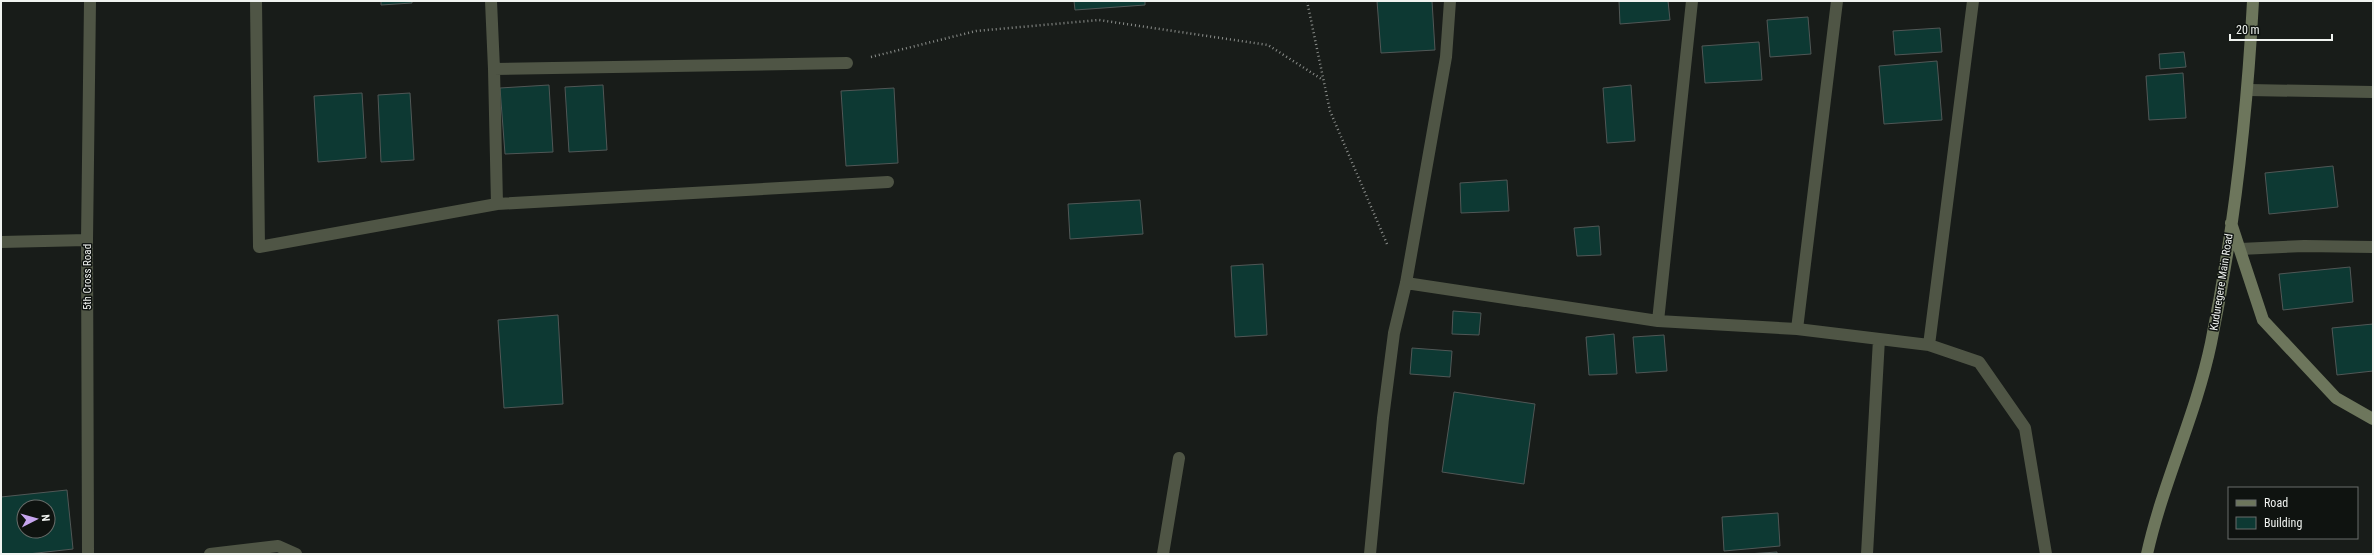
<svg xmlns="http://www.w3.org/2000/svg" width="2374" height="555" font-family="'Roboto Condensed',sans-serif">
<rect width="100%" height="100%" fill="#181c19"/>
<path fill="#0d3933" stroke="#505756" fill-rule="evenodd" d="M381,1h31v2l-31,2z
M1074,1h71v4l-70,5z
M1377,1h55l3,49 -54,3z
M1619,1h49l2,19 -50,4z
M1808,17l3,37 -41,3 -3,-37z
M1940,28l2,24 -47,3 -2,-24z
M1759,42l3,38 -57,3 -3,-37z
M2184,52l2,15 -26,2 -1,-15z
M1937,61l5,59 -58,4 -5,-58z
M2183,73l3,45 -37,2 -3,-44z
M549,85l4,67 -48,2 -5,-66z
M603,85l4,65 -38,2 -4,-65z
M1631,85l4,56 -28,2 -4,-55z
M894,88l4,75 -52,3 -5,-75z
M362,93l4,65 -48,4 -4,-66z
M410,93l4,67 -33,2 -3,-67z
M2333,166l5,41 -69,7 -4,-41z
M1507,180l2,31 -48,2 -1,-30z
M1140,200l3,34 -73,5 -2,-35z
M1599,226l2,29 -24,1 -3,-28z
M1263,264l4,71 -32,2 -4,-71z
M2350,267l3,35 -70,8 -4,-36z
M1453,311l28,2 -2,22 -27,-1z
M558,315l5,89 -59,4 -6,-88z
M2373,324v47l-36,4 -5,-47z
M1614,334l3,40 -28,1 -3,-38z
M1664,335l3,36 -31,2 -3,-36z
M1412,348l40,3 -2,26 -40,-3z
M1454,392l81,12 -11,80 -82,-12z
M67,490l6,59 -45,5h-27v-57zM24,507h24v24h-24z
M1778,513l2,33 -56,5 -2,-34z
M1777,552v2h-30z"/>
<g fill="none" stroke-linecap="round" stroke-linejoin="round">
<path stroke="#8c8f8c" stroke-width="2.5" stroke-dasharray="1 3" stroke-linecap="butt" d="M1307,1l23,110 57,133
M871,57l105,-26 123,-11 169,25 55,35"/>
<path stroke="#4f5545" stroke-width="12" d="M256,1l3,246 238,-43 391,-22
M491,1l3,68 3,135
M494,69l353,-6
M2249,90l124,2
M1,242l86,-2
M2240,249l64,-3 69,1
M1406,283l252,38 139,8 132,16 50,17 46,66 21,126
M1658,321l34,-320
M1797,329l40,-328
M1929,345l44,-344
M88,554l-1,-314 3,-239
M210,554l68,-8 18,8
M1163,554l16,-96
M1370,554l13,-136 11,-85 12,-50 40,-226 4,-56
M1867,554l12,-215"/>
<path stroke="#6d765c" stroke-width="12" d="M2231,223l32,97 73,78 37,21
M2147,554c16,-72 49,-139 64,-211 23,-112 36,-228 42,-342"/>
</g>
<g text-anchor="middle" stroke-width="3" stroke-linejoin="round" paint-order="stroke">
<g font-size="11" fill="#f0f3f0" stroke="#0f1310">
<text transform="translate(87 277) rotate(-90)" y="4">5th Cross Road</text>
<text transform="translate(2221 282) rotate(-81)" y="4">Kuduregere Main Road</text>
</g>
</g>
<rect width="2374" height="555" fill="none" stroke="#f0f3f0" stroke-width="4"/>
<rect x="2228" y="487" width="130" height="52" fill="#0f1310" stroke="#696d6a"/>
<rect x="2236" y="500" width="20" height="6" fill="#6d765c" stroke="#696d6a"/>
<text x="2264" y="507" font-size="12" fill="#f0f3f0">Road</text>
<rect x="2236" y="517" width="20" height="12" fill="#0d3933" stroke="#696d6a"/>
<text x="2264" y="527" font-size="12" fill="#f0f3f0">Building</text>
<g transform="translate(36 519) rotate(84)"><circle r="19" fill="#0f1310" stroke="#696d6a"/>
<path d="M0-3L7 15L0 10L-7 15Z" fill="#c7a6ef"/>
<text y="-6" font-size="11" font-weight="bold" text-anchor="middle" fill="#f0f3f0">N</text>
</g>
<path d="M2230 34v6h102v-6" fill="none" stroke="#f0f3f0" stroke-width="2"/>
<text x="2236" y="34" font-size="12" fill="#f0f3f0" stroke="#0f1310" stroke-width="3" paint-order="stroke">20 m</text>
</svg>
